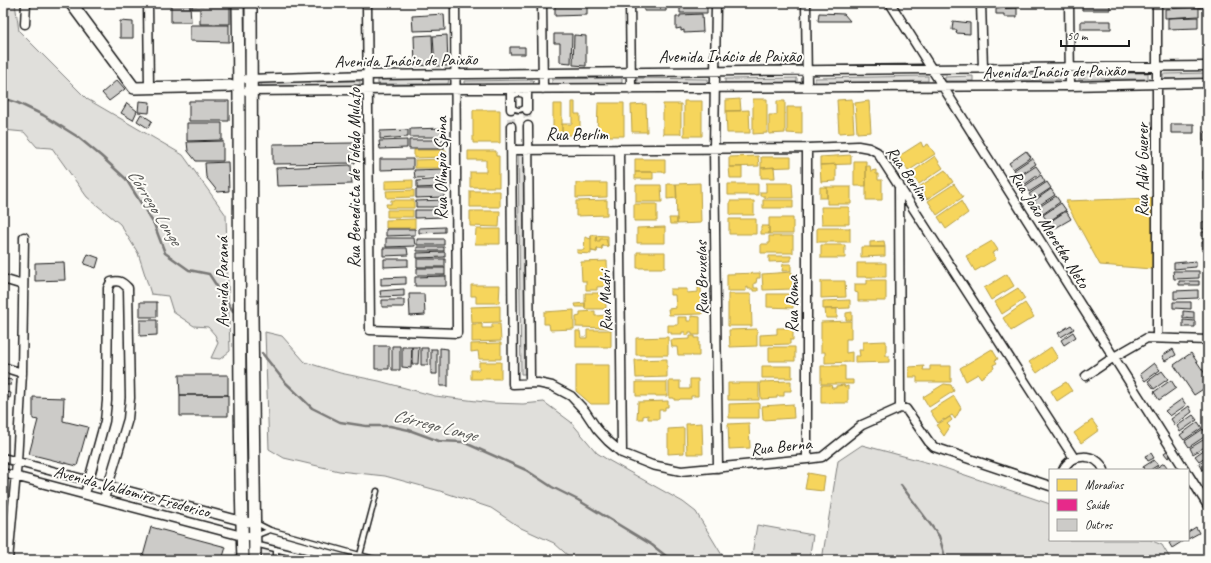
<svg xmlns="http://www.w3.org/2000/svg" width="1211" height="563" font-family="Caveat,sans-serif">
<rect width="100%" height="100%" fill="#fdfcf7"/>
<filter id="ink" filterUnits="userSpaceOnUse"><feTurbulence type="fractalNoise" baseFrequency=".025" numOctaves="2"/><feDisplacementMap in="SourceGraphic" scale="8" xChannelSelector="R" yChannelSelector="G"/><feConvolveMatrix kernelMatrix="1 2 1 2 8 2 1 2 1" color-interpolation-filters="sRGB"/></filter>
<g filter="url(#ink)">
<path fill="#eeede9" d="M260,540l74,20h-73z"/>
<path fill="#e0dfdb" stroke="#7e7e7c" d="M3,3h12l4,28 68,68 96,56 43,60 4,136 -10,8 -9,-1 7,-15 -3,-8 -7,-8 -14,-1 -21,-14 -5,-16 -17,-2 -13,-41 -18,-29 -33,-27 -35,-49 -15,-1 -13,-15 -21,-2z
M241,3h5l1,74 -4,2z
M1078,73h70v6h-70z
M1208,73v6h-45v-5z
M988,75h72v5l-72,1z
M928,76v5l-113,2v-5z
M973,76v5h-28v-4z
M622,78v6h-70v-5z
M637,78l71,1v5h-71z
M797,78v4l-72,1v-4z
M449,79l-1,5h-70v-4z
M533,80l1,1 -1,4h-68v-4z
M360,81v5h-99v-4z
M241,94h5l5,466h-5z
M518,155h5l2,219h-4z
M265,332l17,4 23,26 35,11 39,8 56,15 58,7 30,1 21,-2 27,20 26,31 11,7 75,42 13,10 29,48h-152l-19,-17 -33,-15 -30,-20 -51,-17 -55,-15 -46,-5 -55,-13 -15,-9z
M862,445l71,19 117,40v36h100l12,5 9,15h-349l16,-99z
M757,525l56,10 -4,25h-58z"/>
<path fill="#f6d55c" stroke="#b59e49" d="M740,99l1,12h-15v-11z
M753,99h14v34l-14,1z
M852,99l2,33 -15,1 -2,-33z
M684,101h18v35h-18z
M777,101h8v32l-16,1v-19h8z
M869,101l2,31 -14,1 -2,-30z
M572,102h3v12h5v21h-18v-11h10z
M598,103h26v33h-27z
M553,104h9v31h-9z
M646,104l1,28h-15l-1,-27z
M663,104h18v30h-18z
M787,107h15v27l-15,-1z
M473,110h27v33h-27z
M749,110l1,23h-23l-1,-22z
M921,142l2,5 5,-3 7,10 -27,17 -9,-15z
M414,150h32v7l-32,1z
M468,151h28v5h3v31h-29v-15h16v-12h-18z
M851,155v9l-31,1v-8z
M758,156l1,10 -30,1v-10z
M935,156l8,12 -24,16 -8,-11z
M761,157h30v10l-30,1z
M447,159v9h-32v-8z
M635,159h30v13h-30z
M854,161h12v25h-12z
M836,164v17l-15,1 -1,-17z
M866,166h4l1,5 5,-1v4h2v6h4v20h-16z
M729,167h13v11h-12z
M774,167l1,11h-14v-10z
M945,170l8,12 -26,17 -8,-12z
M635,172h18v7h-18z
M413,180v8l-28,1v-8z
M576,183h31v14l-31,1z
M700,183l1,40 -24,1 -1,-40z
M766,183h26l1,15h-28v-2h-5v-4h6z
M667,184h9l1,14 -10,1z
M728,184h30v11h-30z
M954,184l9,13 -26,18 -9,-14z
M636,185h25l1,17h-26z
M820,187h7v11h-7z
M827,187h24v17h-24z
M414,190v7l-27,1 -1,-7z
M470,191h30v16h-30z
M1152,198v71l-52,-4 -35,-64z
M391,200h23v8h-27l-1,-4h5z
M607,200v15l-31,1v-15z
M763,200h30v8h-30z
M730,201h24v14h-24z
M961,201l7,12 -22,16 -8,-12z
M634,204h23v17h-23z
M821,207h28v17h-27z
M387,210h26v7h-26z
M470,211h30l-1,16 -29,-1z
M669,218h8v6h-7z
M769,218h24v16h-24z
M415,219v9h-29v-8z
M729,219h27v15h-27z
M761,226h8v8h-8z
M665,227v16h-28v-15z
M817,228h33v14h-33z
M476,229h24v15h-25z
M591,235h6l-1,6h4v-2h6l2,7h-6v3h-5v3l-6,-1z
M591,235l17,1v10h-6v3h-5v3l-6,-1v3l-14,-1v-3h7l1,-13 6,2z
M769,236h24v17h-32v-9h8z
M884,241l1,6h-15v-5z
M992,241l6,9 -6,3 4,6 -21,12 -9,-15z
M821,245h24v13h-24z
M861,247h24v9l-24,1z
M637,252h28v16h-28z
M769,256h22v5l-22,1z
M607,261l1,25 -11,1v3h-11v-9h-4l-1,-19z
M857,263h29v14h-29z
M783,264h8v7h-9z
M792,272l1,17 -30,1 -1,-16z
M760,273v5h-3l-1,5h-2v5h4v3h-5v-2h-5v-2l-2,1v3h-19v-17z
M1007,274l7,12 -23,14 -7,-12z
M867,280h19v21h-28v-8l-3,-1v-8h12z
M821,281h24l1,16 -25,1z
M471,285h29l-1,18h-23v-7h-5z
M698,287h3l1,27 -33,1 -1,-6 8,-1 -1,-13h-5v-6h17v4l11,-1z
M1018,288l7,11 -23,15 -7,-12z
M585,293h21v16h-21z
M728,294h23l1,32h-24z
M767,294h26v14l-26,-1z
M850,300v8l-27,1v-8z
M585,303v4h-9l-1,-3z
M1025,303l9,14 -23,14 -8,-13z
M500,306v16l-28,1 -1,-16z
M825,309h12v9h-11z
M574,310v19l-24,1 -1,-6h-5v-12z
M595,311v5l13,-1 1,13 -33,-1v-10l4,-1v-4z
M852,312v8h-6v-7z
M691,316l9,1v18h-8v-3h-3v3h-4v-3h-3v2h-11v-2h-3v-7h10v-8h9v4h4z
M851,321v18h-5v14l6,-1v10l-27,1v-11h-4v-30z
M472,324h10v4h10v-4h8l1,17 -29,1z
M777,328h16v12h-3v4l-30,1v-10l17,-1z
M757,329v17l-27,1 -1,-17z
M587,330h24v17h-35v-16h4l1,7h6z
M690,336h5v2h4v18h-7v-1h-14l-1,-8h-5l-1,-7 19,-1z
M668,337v18h-32v-17z
M886,341v15h3v6l-34,1v-7h5l-1,-6h4v-8z
M501,343v16h-22l-1,-8 -7,1v-8z
M769,347h26v14h-26z
M1051,347l7,11 -21,15 -8,-11z
M992,349l6,10 -3,1 2,3 -4,2 1,3 -13,10 -3,-4 -12,7 -6,-13z
M667,359v18l-31,1 -1,-18z
M479,362h22v17h-30v-9h8z
M576,365h33v39h-18l-15,-13z
M762,366h30v12h-30z
M821,366h24v14h8v4h-32z
M924,366l-1,4h7v-4h21v16h-34v-5h-8v-10z
M690,379h8v17h-7v3h-11l-1,1h-5v-2h-5v-17h11v8h10z
M791,381v10h-7v5h-7v2l-16,1 -1,-17z
M636,382h31v14h-31z
M1066,382l6,9 -15,10 -6,-10z
M728,383h31v17h-31z
M944,384l7,1 3,6 -25,16 -6,-10z
M821,385h10l1,3h4v-2l8,-1 1,2 3,-1v17h-27z
M954,396l7,12 -6,11 -3,-4 -7,5 -1,-1 -6,4 -8,-12z
M668,401v6h-3v3h-6v9h-11v-4l-5,1v3h-6l1,-17z
M759,403v15h-30v-14z
M793,404l1,14 -31,2 -1,-14z
M950,417l2,3 -5,4 3,3 -6,9 -8,-11z
M1092,420l7,10 -18,13 -7,-10z
M702,423l1,31h-16l-1,-30z
M749,423l1,25 -21,1 -1,-25z
M684,428v25l-16,1v-25z
M808,473l17,3 -2,15 -18,-2z"/>
<path fill="#e7298a" stroke="#aa2569" d="M289,555l20,5h-20z"/>
<g fill="none" stroke-linecap="round" stroke-linejoin="round">
<path stroke="#797876" stroke-width="2.5" d="M3,98l15,5 25,12 35,22 23,19 25,23 28,45 11,29 24,17 20,4 24,37
M262,353l23,29 27,26 28,14 26,4h24l19,4 30,11 24,1 63,28 26,17 26,13 74,45 19,15
M901,485l38,51 7,24"/>
</g>
<path fill="#cccbc8" stroke="#1c1c1c" d="M680,3h27v10h-27z
M729,3h31l-1,3 -30,-1z
M1082,3h28v7h-28z
M1200,3h8v4l-8,1z
M644,4h22v7h-22z
M171,5h19l1,17h-20z
M192,5h38v19h-30v-15h-8z
M587,5v10l-32,1v-10z
M1199,7v9l-34,2v-9z
M1017,8v9h-13v-3h-8v-5z
M819,13l25,1 6,7h-32z
M444,14l1,16 -32,1 -1,-15z
M702,14l1,18 -19,1v-3l-3,1v-3l-5,1v-12h4v-2z
M1198,17v11l-30,1v-11z
M120,21l13,1v16h-13z
M953,21l17,2v11l-14,-1 1,-3h-5z
M1081,21h30v8h-30z
M190,25h39v17l-39,-1z
M554,34h18l-1,29 -11,-1v-19h-6z
M432,35l1,30 -18,1 -1,-30z
M447,35l1,31h-13l-2,-30z
M574,35l12,1v30l-13,-1z
M510,47h15v7h-15z
M117,80l8,9 -16,12 -7,-8z
M139,101l11,1 -1,11 -11,-1z
M189,101h40v20h-40z
M127,103l10,8 -4,9 -12,-7z
M141,114l11,7 -4,7 -11,-7z
M187,123h35v17l-35,1z
M1171,124h23v9h-23z
M445,128v9h-35v-8z
M408,130v7l-28,2v-8z
M1203,132h5v9h-5z
M407,140v8l-27,1 -1,-8z
M409,140h35v9h-35z
M223,141v20h-27l-8,-10 -1,-9z
M354,143l1,20 -82,1v-20z
M1026,151l5,6 -18,12 -4,-6z
M1032,158l4,6 -17,12 -5,-6z
M380,159h33v10l-33,1z
M228,162l1,29 -11,1 -12,-15 -1,-14z
M351,165l1,19 -75,2 -1,-18z
M1036,166l5,7 -17,12 -5,-8z
M445,169v8l-30,1 -1,-8z
M1203,171h5v8h-5z
M1041,175l4,7 -16,10 -4,-6z
M441,179l1,8 -25,1v-7z
M1047,182l4,6 -18,12 -4,-6z
M416,189h28v8l-28,1z
M1051,189l4,6 -17,11 -4,-5z
M1056,196l4,6 -17,12 -4,-7z
M444,200v7h-28v-6z
M1061,203l5,7 -18,12 -5,-7z
M1205,203h3v9h-3z
M415,210h30v7l-30,1z
M1066,211l5,8 -19,11 -4,-7z
M1208,221v8h-6v-7z
M445,227v5l-26,1v-5z
M386,229h29v6l-29,1z
M1202,232h6v7h-6z
M386,238h28l1,8 -29,1z
M417,239h27v6h-27z
M1208,241v10h-6v-9z
M417,247h27v4h-27z
M383,248h24l1,7 -25,1z
M445,252v5l-28,1v-5z
M88,254l11,4 -3,10 -12,-4z
M384,259h24v7l-24,1z
M417,259h28v8h-28z
M1196,261v6l-22,2v-6z
M64,262l1,18 -30,1v-18z
M417,268h28v7h-28z
M1173,271h26v7l-25,1z
M446,276v10h-31v-9z
M406,277v7l-25,1v-7z
M1179,281h20v4h-20z
M404,289v7l-23,1 -1,-6z
M1198,290v8l-24,1v-8z
M409,294h15l1,21 -15,1z
M382,300h22v7h-22z
M140,302h17v15h-17z
M1173,302h18v7l-18,-1z
M1183,311l11,1v7l-11,-1z
M140,320h17v15l-17,1z
M1183,320l12,1v6h-12z
M1071,325l3,4 -13,8 -3,-4z
M1073,332l3,5 -12,8 -3,-5z
M375,346h14v23h-14z
M392,346h8v24h-8z
M402,347h10l-1,21 -9,-1z
M412,347h7l-1,17h-6z
M421,348h7v17h-7z
M440,348l8,1v37h-8z
M431,349h6v25h-6z
M1173,349l3,6 -11,6 -3,-5z
M1191,353l17,25v8l-14,9 -20,-30z
M1154,363l6,7 -15,11 -5,-7z
M1162,371l6,8 -14,10 -6,-8z
M179,375h49v20h-48z
M7,379l5,1 -1,5h-5z
M1171,380l5,8 -17,12 -5,-8z
M5,392l6,1 -1,5 -6,-1z
M180,395h48v21h-48z
M33,397l31,1 -1,23 25,6 -11,39 -48,-12 9,-34 -5,-1z
M1182,399l4,6 -16,11 -5,-5z
M1189,406l3,6 -17,13 -4,-6z
M1193,415l4,5 -17,12 -3,-6z
M1198,422l4,6 -18,12 -4,-5z
M1203,429l4,6 -18,12 -4,-6z
M1208,437v8l-15,9 -3,-6z
M1208,447v8l-9,6 -4,-5z
M1168,450l4,5 -4,3 -4,-5z
M1151,453l3,5 -6,3 -3,-5z
M1208,458v8l-5,4 -4,-7z
M1154,460l4,5 -8,5h-6l-1,-3z
M1164,463l3,4 -4,3h-10z
M151,527l75,20 -4,13h-64l-15,-4z
M1196,527l3,6 -11,6v-7z
M1173,540h9l1,1 -11,7 -3,-5z"/>
<g fill="none" stroke-linecap="round" stroke-linejoin="round">
<path stroke="#dbdad6" stroke-width="8" stroke-dasharray="8 4" stroke-linecap="butt" d="M527,110l1,16
M511,126v-17"/>
<g stroke="#1c1c1c" stroke-width="7">
<path id="lane" d="M511 102a8 8 0 1 1 16 0a8 8 0 1 1-16 0Z
M256,523l14,7 108,30
M255,536l15,-6
M255,544l64,16
M360,555l17,-64
M276,560v-11"/>
</g>
<g stroke="#1c1c1c" stroke-width="11">
<path id="street" d="M148,3l1,85
M367,3l3,327 87,3 -2,-330
M542,3l1,86
M630,3l1,86
M716,3l-2,146 4,319
M806,3l1,84
M890,3l295,467
M981,3l2,65
M1069,3l1,83
M1157,3v334
M25,24l1,-21
M247,79l121,-4 840,-9
M527,89v21
M247,91l221,-2 602,-3 138,-3
M511,109v-20
M511,126l2,258 25,-1 14,3 19,10 14,15 12,18 11,12 14,12 30,12 29,6 126,-12 15,-2 40,-32 38,-17 6,1 23,33 5,5 116,39
M528,126l2,256
M807,148v311
M619,149l3,304
M512,150l295,-2 51,-2 11,2 8,4 197,306
M899,185l1,223
M3,279l20,6
M3,367l19,6
M1086,376l28,-19 33,-19 61,2
M3,458l239,63 12,2
M1063,470c8,-17 33,-18 41,0
M3,473l239,63h13
M1188,474l20,32
M85,494l20,-73 2,-20 1,-113 3,-6c9,-2 11,0 17,6l2,110 -2,21 -24,80
M8,560l9,-98 5,-89 2,-136"/>
</g>
<g stroke="#1c1c1c" stroke-width="14">
<path id="secondary" d="M71,3l63,85 96,-2
M238,3c3,186 -1,371 5,557
M251,3l1,313 3,244"/>
</g>
<use href="#lane" stroke="#fdfcf7" stroke-width="4"/>
<use href="#street" stroke="#fdfcf7" stroke-width="8"/>
<use href="#secondary" stroke="#fdfcf7" stroke-width="11"/>
</g>
</g>
<g text-anchor="middle" stroke-width="4" stroke-linejoin="round" paint-order="stroke">
<g font-size="17" fill="#1c1c1c" stroke="#fdfcf7">
<text x="730" y="62">Avenida Inácio de Paixão</text>
<text transform="translate(406 60) rotate(-1)" y="6">Avenida Inácio de Paixão</text>
<text transform="translate(1054 71) rotate(-1)" y="6">Avenida Inácio de Paixão</text>
<text x="577" y="140">Rua Berlim</text>
<text transform="translate(441 168) rotate(-90)" y="6">Rua Olímpio Spina</text>
<text transform="translate(1142 170) rotate(-90)" y="6">Rua Adib Guerer</text>
<text transform="translate(908 173) rotate(55)" y="6">Rua Berlim</text>
<text transform="translate(354 178) rotate(-90)" y="6">Rua Benedicta de Toledo Mulato</text>
<text transform="translate(1050 229) rotate(58)" y="6">Rua João Meretka Neto</text>
<text transform="translate(701 278) rotate(-91)" y="6">Rua Bruxelas</text>
<text transform="translate(222 282) rotate(-90)" y="6">Avenida Paraná</text>
<text transform="translate(605 301) rotate(-91)" y="6">Rua Madri</text>
<text transform="translate(792 304) rotate(-90)" y="6">Rua Roma</text>
<text transform="translate(781 446) rotate(-6)" y="6">Rua Berna</text>
<text transform="translate(132 491) rotate(15)" y="6">Avenida Valdomiro Frederico</text>
</g>
<g font-size="18" font-style="italic" fill="#5a5a58" stroke="#fdfcf7">
<text transform="translate(155 207) rotate(58)" y="6">Córrego Longe</text>
<text transform="translate(435 425) rotate(14)" y="6">Córrego Longe</text>
</g>
</g>
<rect width="1211" height="563" fill="none" stroke="#fdfcf7" stroke-width="16"/>
<rect x="8" y="8" width="1195" height="547" fill="none" stroke="#1c1c1c" stroke-width="1.5" filter="url(#ink)"/>
<rect x="1049" y="469" width="140" height="72" fill="#fdfcf7" stroke="#a3a29f"/>
<rect x="1057" y="479" width="20" height="12" fill="#f6d55c" stroke="#a3a29f"/>
<text x="1085" y="489" font-size="12" fill="#1c1c1c">Moradias</text>
<rect x="1057" y="499" width="20" height="12" fill="#e7298a" stroke="#a3a29f"/>
<text x="1085" y="509" font-size="12" fill="#1c1c1c">Saúde</text>
<rect x="1057" y="519" width="20" height="12" fill="#cccbc8" stroke="#a3a29f"/>
<text x="1085" y="529" font-size="12" fill="#1c1c1c">Outros</text>
<path d="M1061 40v6h68v-6" fill="none" stroke="#1c1c1c" stroke-width="2"/>
<text x="1067" y="40" font-size="12" fill="#1c1c1c" stroke="#fdfcf7" stroke-width="3" paint-order="stroke">50 m</text>
</svg>
